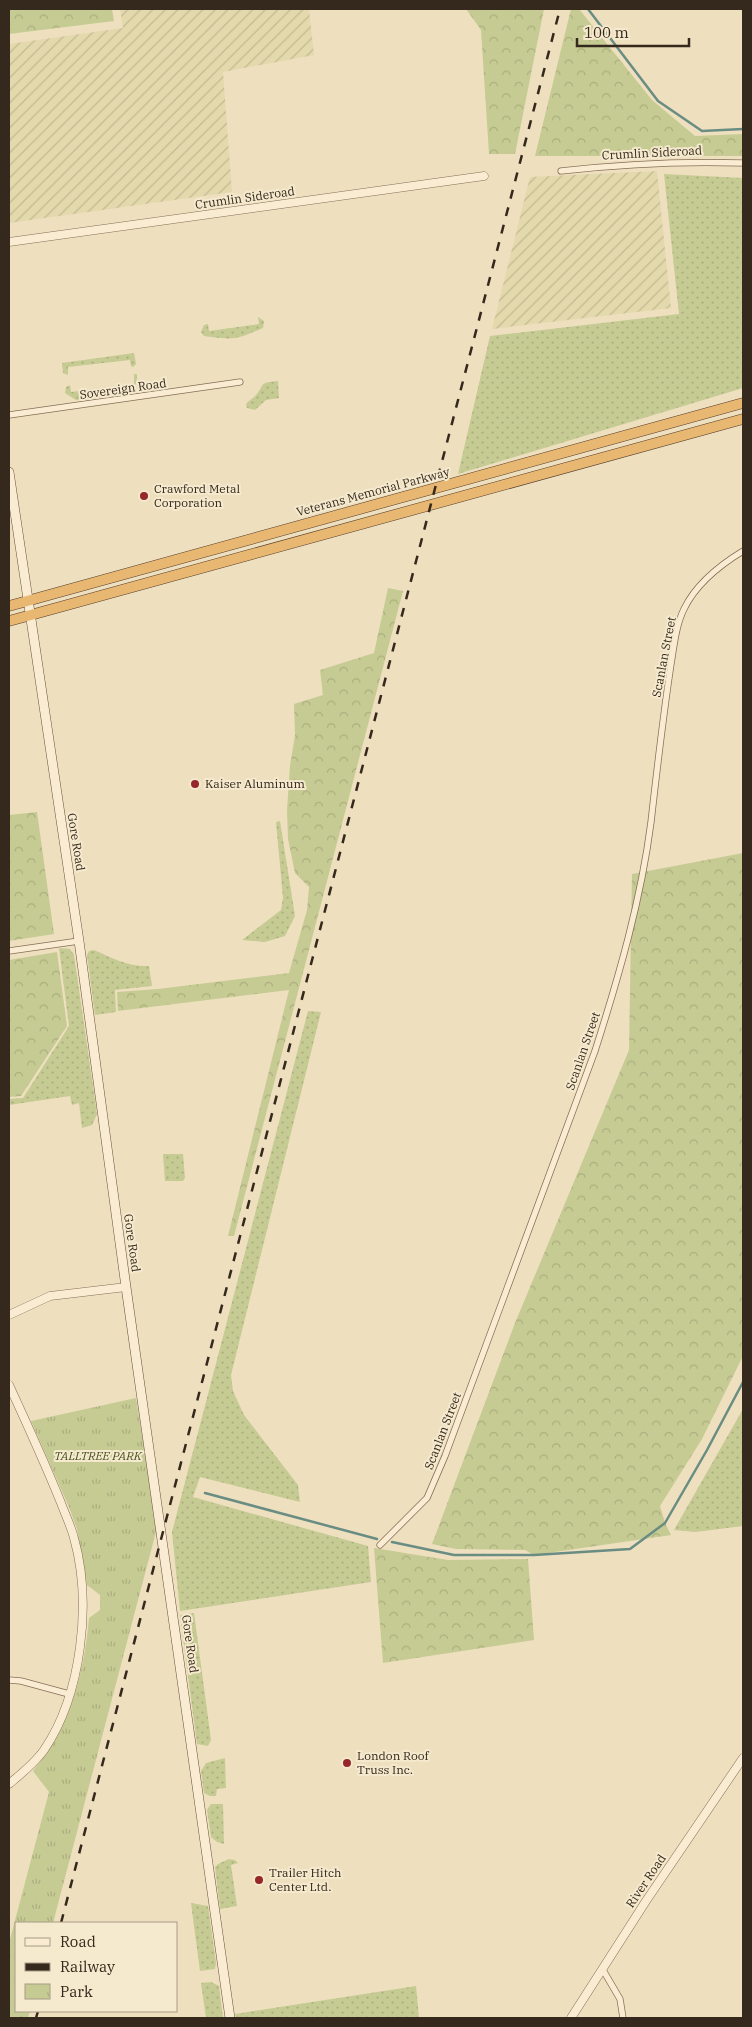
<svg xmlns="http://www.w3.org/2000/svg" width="752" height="2027" font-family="'IBM Plex Serif',serif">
<defs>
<pattern id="farmland-furrows" width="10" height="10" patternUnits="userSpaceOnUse" patternTransform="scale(1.25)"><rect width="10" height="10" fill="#e3d9ac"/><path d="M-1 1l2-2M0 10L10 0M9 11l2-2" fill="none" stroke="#c3ba93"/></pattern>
<pattern id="grass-dots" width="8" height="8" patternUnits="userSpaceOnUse" patternTransform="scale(1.25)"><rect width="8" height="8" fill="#c6cb93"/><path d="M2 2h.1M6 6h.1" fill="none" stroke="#abae7e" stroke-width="1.8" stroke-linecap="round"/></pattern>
<pattern id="forest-crowns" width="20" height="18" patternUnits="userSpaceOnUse" patternTransform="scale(1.25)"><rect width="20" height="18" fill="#c6cb93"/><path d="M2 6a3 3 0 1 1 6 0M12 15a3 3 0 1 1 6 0" fill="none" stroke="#abae7e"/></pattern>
<pattern id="park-tufts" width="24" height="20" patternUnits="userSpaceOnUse" patternTransform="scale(1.25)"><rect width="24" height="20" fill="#c6cb93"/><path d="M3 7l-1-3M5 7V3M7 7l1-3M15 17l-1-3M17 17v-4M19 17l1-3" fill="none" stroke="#abae7e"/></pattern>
</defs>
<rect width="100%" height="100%" fill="#eedfbf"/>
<path fill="url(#farmland-furrows)" d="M120,9h189l5,46 -91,17 9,120 -223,31v-179l114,-16z
M657,171l14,137 -179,21 38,-152z"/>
<path fill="url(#grass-dots)" d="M664,174l79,4v210l-285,86 32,-138 189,-22z
M258,317l6,4 -1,7c-28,12 -29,12 -59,8l-3,-4 3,-7 4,-1 1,7 50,-7z
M134,353l2,11 -3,3 -2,-1 -1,-6 -62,7v8l-5,-2 -1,-10z
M134,374h3c0,9 -2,15 -10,19l-51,7 -11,-7 1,-6 4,-2 1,7 63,-8z
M278,381l1,17 -13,2 -11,10 -8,-2 -1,-4c3,-4 7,-5 10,-9 10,-12 2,-12 22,-14z
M280,821l15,95 -10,20 -20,6 -23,-2 39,-30 2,-12 -7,-76z
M59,948l11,1 4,6 23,159 -5,11 -10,3 -3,-25 -7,2 -2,-9 -61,9v-6l14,-1 46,-72z
M94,950c18,8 35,17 55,16l3,20 -37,4 1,22 -21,3 -8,-60 2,-4z
M308,1011l13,1 -90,363 2,16 11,24 54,70 2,17 -100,-25 -7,20 175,49 3,36 -191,29 -8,-79z
M163,1154h20l2,24 -2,3h-18z
M743,1409v117l-47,6 -22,-2z
M194,1613l17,127 -3,6 -11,-2 -17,-129z
M225,1758l1,30 -9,1 -1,7h-6l-6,-3 -3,-22 5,-8z
M211,1804h12l1,40 -7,-2 -6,-5 -4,-27z
M229,1859l6,1 3,3 -7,2 6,41 -17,3 -5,-42 3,-3z
M191,1903l17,3 8,57 -1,6 -15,2z
M211,1982l8,4 4,32h-17l-5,-35z
M416,1986l3,32h-183l-1,-4z"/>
<path fill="url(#forest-crowns)" d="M9,9h103l2,12 -105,13z
M466,9h78l-29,145h-26l-8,-124z
M571,9h8l73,91 43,36 48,-2v22h-208z
M388,588l15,3 -169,645h-6l61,-246 -171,21 -1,-19 41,-3 131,-16 18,-63 2,-23 -14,-14 -7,-34 -1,-29 3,-44 5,-31 -1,-31 29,-9 -3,-25 54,-17z
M37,812l17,122 -45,7v-126z
M743,853v503l-41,83 -42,67 5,17 6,12 -137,20 -9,-5 -69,-1 -24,-5 83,-221 114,-273 3,-176z
M57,952l10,74 -46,70 -12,1v-137z
M374,1548l74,12 80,-1 6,81 -151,23z"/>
<path fill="url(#park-tufts)" d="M136,1398l21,130 -104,395h-37v88h14l-2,7h-19v-75l40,-151 -16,-21c37,-44 51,-97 56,-153l11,-8v-15l-13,-10 -10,-56 -8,-22 -38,-86z"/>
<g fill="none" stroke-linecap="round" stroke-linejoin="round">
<path stroke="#698d83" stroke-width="2.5" d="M588,9l70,92 44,30 41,-2
M205,1493l172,46
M392,1542l62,13h80l96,-6 35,-26 42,-73 36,-68"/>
<g stroke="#866f57" stroke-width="7">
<path id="minor" d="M561,171c61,-7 121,-10 182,-8
M9,415l231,-33
M9,951l70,-10
M380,1545l47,-47 18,-42 150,-405c24,-75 46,-151 56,-229 6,-53 12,-105 20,-158 3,-18 5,-39 13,-55 12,-25 36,-44 59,-58
M9,1680l12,1 48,13
M603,1970l17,29 3,19"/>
</g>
<g stroke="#866f57" stroke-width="9">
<path id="tertiary" d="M9,242l475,-66
M9,1315l41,-19 76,-9
M9,1385c18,39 36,78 52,118 4,11 10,23 13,35 18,64 8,156 -30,212 -9,13 -23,24 -35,34
M571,2018l75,-117 97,-143"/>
</g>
<g stroke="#68503b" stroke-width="10">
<path id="secondary" d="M9,472l70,469 47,346 104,731"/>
</g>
<g stroke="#543d2c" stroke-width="11">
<path id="trunk" d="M9,606l734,-203
M9,621l734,-202"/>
</g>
<use href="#minor" stroke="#f9ecd2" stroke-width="5.5"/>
<use href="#tertiary" stroke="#f9ecd2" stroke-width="8"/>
<use href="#secondary" stroke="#f9ecd2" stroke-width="9"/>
<use href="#trunk" stroke="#e8b772" stroke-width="10"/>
<path stroke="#35281c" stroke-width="2.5" stroke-dasharray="9 9" stroke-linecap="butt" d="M61,1923l499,-1914
M36,2018l2,-7"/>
</g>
<g fill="#95272b" stroke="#f5e9ce" stroke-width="2">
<circle cx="144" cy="496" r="5"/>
<circle cx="195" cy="784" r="5"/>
<circle cx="347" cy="1763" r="5"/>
<circle cx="259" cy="1880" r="5"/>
</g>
<g text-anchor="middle" stroke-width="4" stroke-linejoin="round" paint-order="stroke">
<g font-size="12" fill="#35281c" stroke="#f5e9ce">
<text transform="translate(652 153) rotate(-3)" y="4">Crumlin Sideroad</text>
<text transform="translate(245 198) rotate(-8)" y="4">Crumlin Sideroad</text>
<text transform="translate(123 389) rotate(-8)" y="4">Sovereign Road</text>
<text transform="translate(373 492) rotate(-15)" y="4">Veterans Memorial Parkway</text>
<text transform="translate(664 657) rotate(-79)" y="4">Scanlan Street</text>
<text transform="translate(76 842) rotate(81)" y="4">Gore Road</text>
<text transform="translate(583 1051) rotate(-71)" y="4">Scanlan Street</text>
<text transform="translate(132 1243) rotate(82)" y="4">Gore Road</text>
<text transform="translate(443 1431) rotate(-69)" y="4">Scanlan Street</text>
<text transform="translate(190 1644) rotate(82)" y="4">Gore Road</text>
<text transform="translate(646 1881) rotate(-56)" y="4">River Road</text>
</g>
<g font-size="12" fill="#35281c" stroke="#f5e9ce" text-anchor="start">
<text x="154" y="493">Crawford Metal<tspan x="154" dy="14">Corporation</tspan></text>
<text x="205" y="788">Kaiser Aluminum</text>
<text x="357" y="1760">London Roof<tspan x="357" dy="14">Truss Inc.</tspan></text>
<text x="269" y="1877">Trailer Hitch<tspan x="269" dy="14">Center Ltd.</tspan></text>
</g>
<g font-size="12" font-style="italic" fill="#475222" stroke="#f5e9ce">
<text x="98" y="1460">TALLTREE PARK</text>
</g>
</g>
<rect width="752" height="2027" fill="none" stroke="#35281c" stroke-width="20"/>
<rect x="15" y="1922" width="162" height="90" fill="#f5e9ce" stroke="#a89c87"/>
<rect x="25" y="1938" width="25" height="8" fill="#f9ecd2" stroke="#a89c87"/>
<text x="60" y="1947" font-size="15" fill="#35281c">Road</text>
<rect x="25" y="1963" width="25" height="8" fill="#35281c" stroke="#a89c87"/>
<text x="60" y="1972" font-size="15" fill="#35281c">Railway</text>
<rect x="25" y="1984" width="25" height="15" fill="url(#park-tufts)" stroke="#a89c87"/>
<text x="60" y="1997" font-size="15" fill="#35281c">Park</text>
<path d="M577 38v8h112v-8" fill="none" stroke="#35281c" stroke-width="2.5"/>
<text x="584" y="38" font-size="15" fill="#35281c" stroke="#f5e9ce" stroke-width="4" paint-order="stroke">100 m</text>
</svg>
